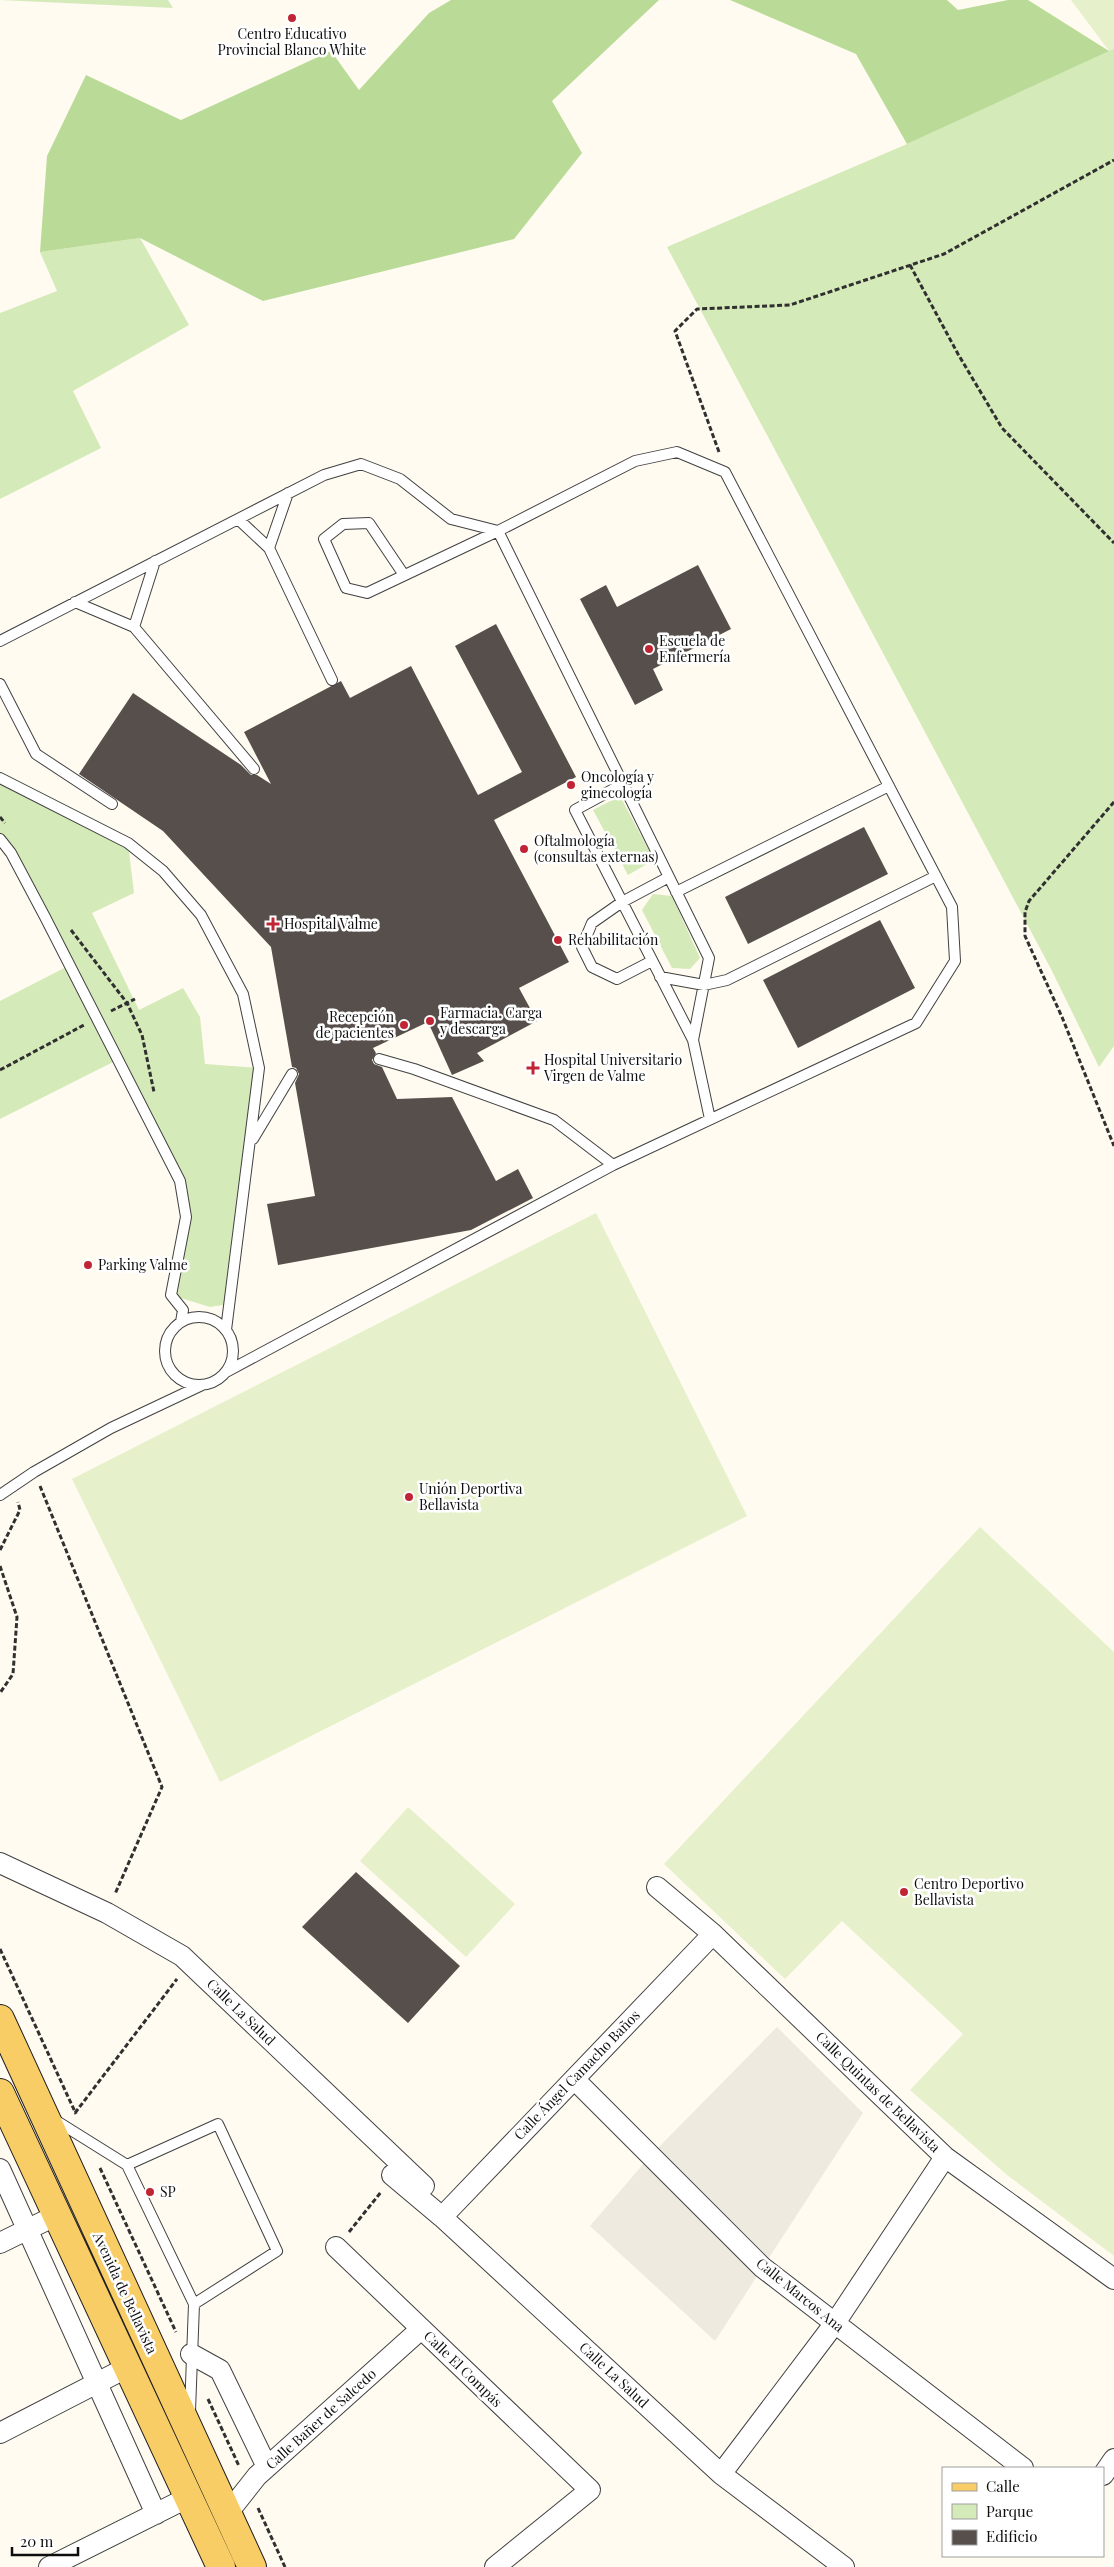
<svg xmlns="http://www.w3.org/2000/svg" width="1114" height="2567" font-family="'Playfair Display',serif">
<rect width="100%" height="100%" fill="#fffbf0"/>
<path fill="#d5eab9" d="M0,0h168l5,8z
M1114,48v998l-15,21 -48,-98 -384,-722 240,-103z
M140,238l49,87 -116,66 28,57 -101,51v-186l57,-22 -17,-39z
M0,778l128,65 6,50 -42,20 47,97 44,-22 17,29 5,47 54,4 -30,236 -19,3 -39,-12 15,-78 -6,-36 -61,-122 -119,60v-118l70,-36 -70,-126z
M620,796l34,64 -26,15 -35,-65z
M653,894l19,2 28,62 -10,11 -18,-1 -30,-58z"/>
<path fill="#badb98" d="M451,0h208l-107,101 30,52 -68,86 -251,62 -123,-63 -100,14 7,-96 39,-81 95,45 150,-69 28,39 70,-77z
M730,0h217l11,10 50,-10h20l81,51 -202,93 -51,-90z"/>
<path fill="#e6f1cb" d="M1071,0h43v48l-5,3z
M596,1213l151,303 -527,266 -148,-303z
M980,1527l134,125v604l-107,-81 -97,-85 53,-56 -121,-113 -57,58 -121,-115z
M408,1807l107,97 -49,53 -106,-96z"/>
<path fill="#efeadf" d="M777,2027l86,86 -148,228 -125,-115 62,-72z"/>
<path fill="#574f4b" d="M698,565l33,64 -78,40 10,21 -28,15 -55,-106 26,-14 11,22z
M496,624l80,153 -82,43 75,142 -50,26 18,33 -60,32 7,8 -32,14 -24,-53 -55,26 3,5 -4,7 2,4 8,3 15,32 55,-2 44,84 22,-12 15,29 -62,32 -193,35 -11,-61 48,-8 -20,-113 4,-9 -3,-6 -4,-1 -21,-120 -108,-116 -84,-57 54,-81 108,72 10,10h6l14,9 -27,-52 97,-51 9,17 61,-32 67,129 44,-23 -67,-126z
M864,827l24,47 -140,70 -23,-47z
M880,920l35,68 -117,60 -35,-68z
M356,1872l104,94 -52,57 -106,-96z"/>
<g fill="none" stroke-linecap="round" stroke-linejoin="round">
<g stroke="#414141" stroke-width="12">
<path id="lane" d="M288,493l-19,55 63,132
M238,519l31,29
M155,561l-21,66 120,142
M75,602l59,25
M0,641l324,-166 37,-11 39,15 51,40 47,12 211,427 -16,82
M0,684l36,70 76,50
M0,778l128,65 35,28 38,44 42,79 16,74 -33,262
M623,784l-48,26 118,230 17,79
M0,839l11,14 34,64 135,264 6,36 -15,78 12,15 -2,12
M676,892l213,-106
M652,961l-35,18 -25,-12 -10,-20 10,-24 30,-21 47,-25
M660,977l44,8 23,-5 209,-104
M379,1059l35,10 140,51 59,45
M253,1139l39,-65
M165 1351a34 34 0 1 1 68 0a34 34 0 1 1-68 0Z
M226,1372l387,-207 303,-142 39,-62 -3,-54 -227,-435 -48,-20 -42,9 -137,70 -131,62 -21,-5 -22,-49 19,-15 26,-1 35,52
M0,1495l34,-23 77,-44 91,-43
M55,2120l72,45 67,139
M127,2165l91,-41 59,127 -83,53 -4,107"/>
</g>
<g stroke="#414141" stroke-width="22">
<path id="street" d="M0,1863l107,50 75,43 242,230
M657,1887l56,47 232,223 169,122
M574,2079l188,188 261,201
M0,2169l156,345
M392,2175l50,42 279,257 123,93
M442,2217l271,-283
M0,2243l57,-28
M336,2247l254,243 -95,77
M191,2354l29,16 47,97
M0,2433l128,-66
M721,2474l114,-151 110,-166
M1103,2475l11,-16
M227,2514l30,-38 164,-147
M49,2567l140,-70"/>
</g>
<g stroke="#1f1f1f" stroke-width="30">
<path id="primary" d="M0,2019l252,548
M0,2093l221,474"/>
</g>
<path stroke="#303030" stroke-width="3" stroke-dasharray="5 2.5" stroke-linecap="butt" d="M910,265l48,89 44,74 112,115
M719,452l-44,-121 22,-22 93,-4 154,-51 170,-94
M1114,802l-85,99 -4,11v24l37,81 52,129
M0,817l5,6
M71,930l56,73 15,32 12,57
M111,1011l24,-12
M0,1070l84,-45
M40,1486l122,301 -47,107
M0,1550l20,-40 -2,-8
M0,1566l17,51 -4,57 -13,19
M0,1949l76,165
M75,2113l102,-134
M100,2168l76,164
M349,2232l32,-40
M208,2399l31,67
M258,2508l27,59"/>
<use href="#lane" stroke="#fff" stroke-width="10"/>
<use href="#street" stroke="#fff" stroke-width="20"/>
<use href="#primary" stroke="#f9cd66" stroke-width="28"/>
</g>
<g fill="#c02535" stroke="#fff" stroke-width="2">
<circle cx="292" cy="18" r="5"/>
<circle cx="649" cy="649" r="5"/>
<circle cx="571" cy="785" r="5"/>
<circle cx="524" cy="849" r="5"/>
<path d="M270.5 916.5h5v5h5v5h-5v5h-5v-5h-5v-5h5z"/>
<circle cx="558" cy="940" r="5"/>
<circle cx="430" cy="1021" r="5"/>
<circle cx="404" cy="1025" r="5"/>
<path d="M530.5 1060.5h5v5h5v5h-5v5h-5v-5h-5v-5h5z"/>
<circle cx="88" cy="1265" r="5"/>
<circle cx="409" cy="1497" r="5"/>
<circle cx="904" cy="1892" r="5"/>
<circle cx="150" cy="2192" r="5"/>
</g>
<g text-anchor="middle" stroke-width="5" stroke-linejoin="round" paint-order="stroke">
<g font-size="14" fill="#0e0e0e" stroke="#fff" text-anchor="start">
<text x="292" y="39" text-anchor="middle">Centro Educativo<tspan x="292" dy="16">Provincial Blanco White</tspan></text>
<text x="659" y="646">Escuela de<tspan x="659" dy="16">Enfermería</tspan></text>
<text x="581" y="782">Oncología y<tspan x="581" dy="16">ginecología</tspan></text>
<text x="534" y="846">Oftalmología<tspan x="534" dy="16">(consultas externas)</tspan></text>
<text x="284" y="929">Hospital Valme</text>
<text x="568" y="945">Rehabilitación</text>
<text x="440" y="1018">Farmacia. Carga<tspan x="440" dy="16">y descarga</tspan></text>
<text x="394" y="1022" text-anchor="end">Recepción<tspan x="394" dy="16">de pacientes</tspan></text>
<text x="544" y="1065">Hospital Universitario<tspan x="544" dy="16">Virgen de Valme</tspan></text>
<text x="98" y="1270">Parking Valme</text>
<text x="419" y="1494">Unión Deportiva<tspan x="419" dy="16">Bellavista</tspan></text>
<text x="914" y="1889">Centro Deportivo<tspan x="914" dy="16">Bellavista</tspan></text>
<text x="160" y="2197">SP</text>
</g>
<g font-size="14" fill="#0e0e0e" stroke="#fff">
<text transform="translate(241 2012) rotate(44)" y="5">Calle La Salud</text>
<text transform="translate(577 2075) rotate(-46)" y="5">Calle Ángel Camacho Baños</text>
<text transform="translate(878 2092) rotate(44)" y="5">Calle Quintas de Bellavista</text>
<text transform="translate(125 2293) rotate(65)" y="5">Avenida de Bellavista</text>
<text transform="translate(800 2295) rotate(39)" y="5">Calle Marcos Ana</text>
<text transform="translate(463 2369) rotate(44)" y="5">Calle El Compás</text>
<text transform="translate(614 2375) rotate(43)" y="5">Calle La Salud</text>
<text transform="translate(321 2419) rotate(-42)" y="5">Calle Bañer de Salcedo</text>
</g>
</g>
<rect x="942" y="2467" width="162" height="90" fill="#ffffff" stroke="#9f9f9f"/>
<rect x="952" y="2483" width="25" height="8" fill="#f9cd66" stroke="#9f9f9f"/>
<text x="986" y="2492" font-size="15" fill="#0e0e0e">Calle</text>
<rect x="952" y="2504" width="25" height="15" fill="#d5eab9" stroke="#9f9f9f"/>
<text x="986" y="2517" font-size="15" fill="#0e0e0e">Parque</text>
<rect x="952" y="2530" width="25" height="15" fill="#574f4b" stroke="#9f9f9f"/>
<text x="986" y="2542" font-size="15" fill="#0e0e0e">Edificio</text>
<path d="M12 2547v8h66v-8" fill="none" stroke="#0e0e0e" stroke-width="2.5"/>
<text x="20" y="2547" font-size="15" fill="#0e0e0e" stroke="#ffffff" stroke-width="4" paint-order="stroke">20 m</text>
</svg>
